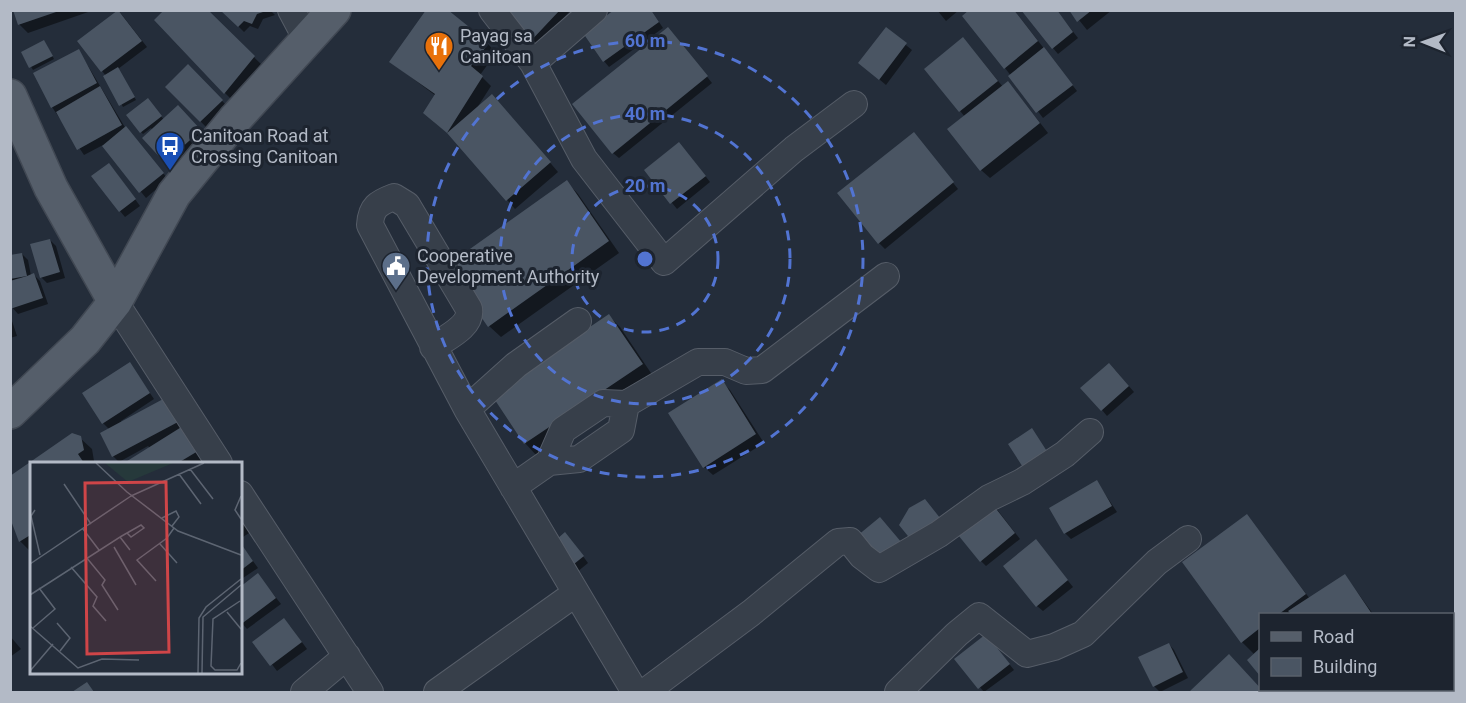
<svg xmlns="http://www.w3.org/2000/svg" width="1466" height="703" font-family="Roboto,sans-serif">
<rect width="100%" height="100%" fill="#242d3a"/>
<path fill="#0007" d="M15,10h76v1l-63,22 -9,-9z
M206,10l56,55 -29,36 -8,-8z
M222,10h48l5,5 -12,4 -5,10 -8,-3 -6,6z
M504,10h67l-37,39z
M651,10l12,18 -54,39 -5,-6z
M937,10h22l-13,11z
M1014,10l63,81 -34,27 -38,-50z
M1056,10l22,28 -20,16 -5,-6z
M1071,10h41l-25,20z
M119,11l28,36 -29,22 18,31 -13,7 -17,-31 -27,-35z
M886,29l26,21 -26,35 -26,-22z
M674,35l38,48 -93,75 -6,-5z
M44,41l10,18 -21,11 -10,-17z
M488,44l8,9 -16,22 11,11 -14,22 24,-3 57,67 -43,37 -61,-71 -20,-16 2,-26 -45,-34z
M969,45l34,42 13,5 32,41 -58,45 -9,-8 -16,-53 -39,-48z
M79,51l47,78 42,50 -22,19 -43,-53 -19,10 -32,-48z
M188,66l39,40 -21,21 -39,-40z
M151,103l13,17 20,-7 21,24 -33,31 -28,-30 9,-8 -2,-2 -8,6 -2,-2z
M919,140l39,49 -73,60 -6,-6z
M685,150l25,32 -33,27 -31,-38z
M114,170l26,36 -15,11 -5,-6z
M567,182l11,12 41,59 -118,84 -12,-11 -41,-59z
M50,240l6,6 9,32 -18,5 -6,-6z
M22,254l6,6 3,16 3,-1 6,6 8,23 -30,10 -8,-9v-48z
M10,315l7,21 -7,2z
M609,316l11,11 33,49 -117,79 -11,-12 -32,-48z
M130,364l24,35 -33,22 1,2 42,-23 42,63h-80l24,-15 -2,-2 -29,16 -6,-6 -11,-22 8,-4 -7,-7z
M1115,370l19,22 -27,24 -5,-6z
M721,381l9,9 34,53 -51,32 -9,-8z
M72,434l8,4 12,11 2,12 -62,2 -1,89 -11,-11 -10,-64z
M1097,482l20,30 -46,27 -6,-6z
M240,505l15,24 -15,10z
M996,508l24,31 -34,27 -5,-5z
M1247,516l63,83 35,-24 28,39h-113v59l-11,-13 6,-5 -13,-13z
M571,540l17,23 -17,14z
M240,543l18,25 -18,12z
M1041,547l32,40 -30,24 -6,-5z
M258,575l23,29 -34,25 -7,-8v-32z
M1452,623l4,1 -1,28 -3,-1z
M290,626l17,23 -30,22 -22,-29z
M10,636l11,13 -11,8z
M991,641l23,29 -30,22 -28,-33z
M1169,644l5,6 14,28 -28,14 -6,-6z
M1238,665l25,27 -71,-1z
M1452,687l4,5h-41l1,-2h36z
M1275,690h19l-4,2h-13z"/>
<path fill="#4a5563" d="M13,10h46v1l-41,14z
M118,10l24,31 -41,31 -24,-31z
M164,10h44l47,46 -31,38 -70,-74z
M220,10h46v1l-9,3 -5,10 -8,-3 -6,6z
M426,10h22l41,33 -18,23 12,10 -36,57 -24,-20 12,-19 -46,-32z
M502,10h58l-33,35z
M614,10h37l8,12 -56,40 -20,-29z
M969,10h45l24,31 -34,28 -42,-53z
M1021,10h36l16,22 -21,17z
M1069,10h23l-15,12z
M668,27l40,49 -96,78 -40,-50z
M886,27l21,16 -28,37 -21,-17z
M963,37l35,44 -39,31 -35,-43z
M44,40l9,16 -24,12 -8,-16z
M1044,47l29,38 -37,28 -28,-37z
M79,49l18,34 -46,25 -18,-35z
M188,64l35,36 -23,22 -35,-35z
M118,67l17,30 -16,9 -16,-30z
M1008,81l32,42 -60,48 -33,-42z
M100,86l22,39 -45,25 -21,-38z
M492,94l59,68 -45,39 -59,-68z
M148,98l14,18 -22,17 -14,-18z
M178,105l23,25 -36,33 -23,-25z
M126,126l38,47 -25,20 -37,-47z
M914,132l40,50 -76,62 -41,-51z
M679,142l27,34 -36,28 -26,-34z
M109,163l27,36 -17,13 -28,-36z
M567,180l42,61 -121,86 -42,-61z
M50,239l10,33 -20,6 -10,-34z
M22,253l5,23 7,-3 9,25 -33,11v-28l17,-5 -17,3v-24z
M609,314l34,50 -119,80 -33,-50z
M130,362l20,31 -48,31 -20,-31z
M1109,363l20,23 -28,25 -21,-23z
M722,379l34,55 -53,34 -35,-55z
M165,398l13,24 -66,35 -12,-24z
M183,426l15,25 -20,12h-54z
M1032,428l18,28 -24,16 -18,-28z
M72,433l9,3 3,14 -6,4 6,9h-52v71l-13,8 -9,-24v-42z
M1097,480l15,26 -48,28 -15,-26z
M925,499l19,24 -28,23 -17,-21 10,-17z
M990,501l25,32 -35,29 -26,-32z
M1247,514l59,80 -27,20h-19v14l-19,15 -59,-81z
M880,517l22,26 -23,20 -22,-27z
M565,532l19,24 -20,16 -15,-26z
M1036,539l32,41 -32,27 -33,-41z
M240,542l13,19 -13,10z
M258,573l18,25 -36,27v-38z
M1345,574l27,40h-81l-3,-3z
M284,618l18,24 -32,24 -18,-24z
M986,634l24,30 -32,25 -24,-30z
M1169,643l14,29 -30,15 -15,-30z
M1260,648v28l-13,-16z
M1229,654l35,38h-73l-1,-1z
M87,682l7,10h-22z
M1452,685l3,2 -3,5h-39l2,-2h37z"/>
<g fill="none" stroke-linecap="round" stroke-linejoin="round">
<g stroke="#565d68" stroke-width="28">
<path id="minor" d="M291,10l16,30
M492,10l41,53 51,96 80,103 130,-113 60,-45
M533,63l61,-53
M115,302l104,161
M578,321l-62,44 -49,44 168,283
M433,347c12,-9 39,-20 36,-38l-62,-104 -13,-8c-16,6 -23,10 -24,28l97,184
M549,462l14,-32 40,-27 23,1 72,-42h27l21,9 16,-1 124,-94
M513,487l36,-25 30,-3 42,-29 5,-26
M240,494l130,198
M304,692l43,-36
M437,692l139,-99
M645,692l106,-79 87,-71 12,-1 12,15 17,13 60,-35 50,-36 33,-16 43,-28 25,-22
M898,692l59,-58 22,-18 48,38 27,-7 29,-13 74,-72 31,-23"/>
</g>
<g stroke="#414853" stroke-width="36">
<path id="major" d="M10,96l41,92 64,114
M10,412l75,-72 30,-38 59,-108 62,-76 98,-108"/>
</g>
<use href="#minor" stroke="#373f4a" stroke-width="26"/>
<use href="#major" stroke="#555e6a" stroke-width="33"/>
</g>
<g fill="none" stroke="#5274d2" stroke-width="3" stroke-dasharray="10 8">
<circle cx="645" cy="259" r="73"/>
<circle cx="645" cy="259" r="145"/>
<circle cx="645" cy="259" r="218"/>
</g>
<defs>
<g id="restaurant-pin" transform="scale(1.5)"><path d="M0 17L-7.5 6A9.5 9.5 0 1 1 7.5 6Z" fill="#e8710a" stroke="#1d242f"/><path d="M-5-6h1v4h1v-4h1v4h1v-4h1v5L-1.5 .5V6h-2V.5L-5-1ZM5-6V6H3V1.5H1.5Q1.5-4 5-6Z" fill="#fff"/></g>
<g id="bus-pin" transform="scale(1.5)"><path d="M0 17L-7.5 6A9.5 9.5 0 1 1 7.5 6Z" fill="#1a4fb4" stroke="#1d242f"/><path d="M-5-6H5V4H4V6H2V4H-2V6H-4V4H-5ZM-3.5-4V0h7V-4ZM-3.5 1.2v1.5H-2V1.2ZM2 1.2v1.5H3.5V1.2Z" fill="#fff"/></g>
<g id="civic-pin" transform="scale(1.5)"><path d="M0 17L-7.5 6A9.5 9.5 0 1 1 7.5 6Z" fill="#5c6f8a" stroke="#1d242f"/><path d="M-.6-6.5H3V-4.5H.6V-3L4-1V1h2V6H-6V1h2V-1L-.6-3ZM-1.2 2.5V6h2.4V2.5Z" fill="#fff"/></g>
</defs>
<g fill-rule="evenodd">
<use href="#restaurant-pin" x="439" y="46"/>
<use href="#bus-pin" x="170" y="146"/>
<use href="#civic-pin" x="396" y="266"/>
</g>
<g text-anchor="middle" stroke-width="6" stroke-linejoin="round" paint-order="stroke">
<g font-size="18" fill="#b3bac6" stroke="#1d242f" text-anchor="start">
<text x="460" y="42">Payag sa<tspan x="460" dy="21">Canitoan</tspan></text>
<text x="191" y="142">Canitoan Road at<tspan x="191" dy="21">Crossing Canitoan</tspan></text>
<text x="417" y="262">Cooperative<tspan x="417" dy="21">Development Authority</tspan></text>
</g>
</g>
<g transform="translate(30 462)">
<rect width="212" height="212" fill="#242d3a"/>
<path d="M75,1h68l-45,19z" fill="#26393b"/>
<path fill="none" stroke="#5d6572" stroke-width="1.5" d="M66,1l31,29 51,39 63,24M160,7l23,30M149,12l22,30M34,22l27,40M101,34l73,-33M211,34l-6,14 6,9M5,48l-4,6 9,39M132,56l14,-7 3,6 -7,9M53,67l16,21M90,75l21,-12 3,3 -13,9 -4,-4M130,82l17,19M84,85l22,38M56,95l19,23 -3,5 16,25M0,102l101,-68M41,105l26,30 -4,9 13,15M126,119l-19,-21 30,-22 7,-10M0,133l90,-58 10,13M210,139l-27,18 -2,47 4,4h22l4,-7M197,150l14,17M27,161l13,15 -10,13M0,164l48,42 24,-9 37,1M3,166l22,-19 -16,-21M0,209l23,-27M168,211l1,-55 7,-11 35,-28M172,211l1,-56 38,-32"/>
<path fill="#cf4548" fill-opacity="0.15" stroke="#cf4548" stroke-width="3" d="M136,20l3,170 -82,2 -2,-171z"/>
<rect width="212" height="212" fill="none" stroke="#b3bac6" stroke-width="3"/>
</g>
<circle cx="645" cy="259" r="9" fill="#5274d2" stroke="#1d242f" stroke-width="3"/>
<g font-size="18" text-anchor="middle" font-weight="bold" fill="#5274d2" stroke="#1d242f" stroke-width="6" stroke-linejoin="round" paint-order="stroke">
<text x="645" y="47">60 m</text>
<text x="645" y="120">40 m</text>
<text x="645" y="192">20 m</text>
</g>
<rect width="1466" height="703" fill="none" stroke="#b3bac6" stroke-width="24"/>
<rect x="1259" y="613" width="195" height="78" fill="#1d242f" stroke="#59606b" stroke-width="1.5"/>
<rect x="1271" y="632" width="30" height="9" fill="#555e6a" stroke="#59606b" stroke-width="1.5"/>
<text x="1313" y="643" font-size="18" fill="#b3bac6">Road</text>
<rect x="1271" y="658" width="30" height="18" fill="#4a5563" stroke="#59606b" stroke-width="1.5"/>
<text x="1313" y="673" font-size="18" fill="#b3bac6">Building</text>
<g transform="translate(1424 42) rotate(271)" stroke="#1d242f" stroke-width="4.5" paint-order="stroke">
<path d="M0-4.5L10 22L0 15L-10 22Z" fill="#b3bac6"/>
<text y="-9" font-size="16" font-weight="bold" text-anchor="middle" fill="#b3bac6">N</text>
</g>
</svg>
